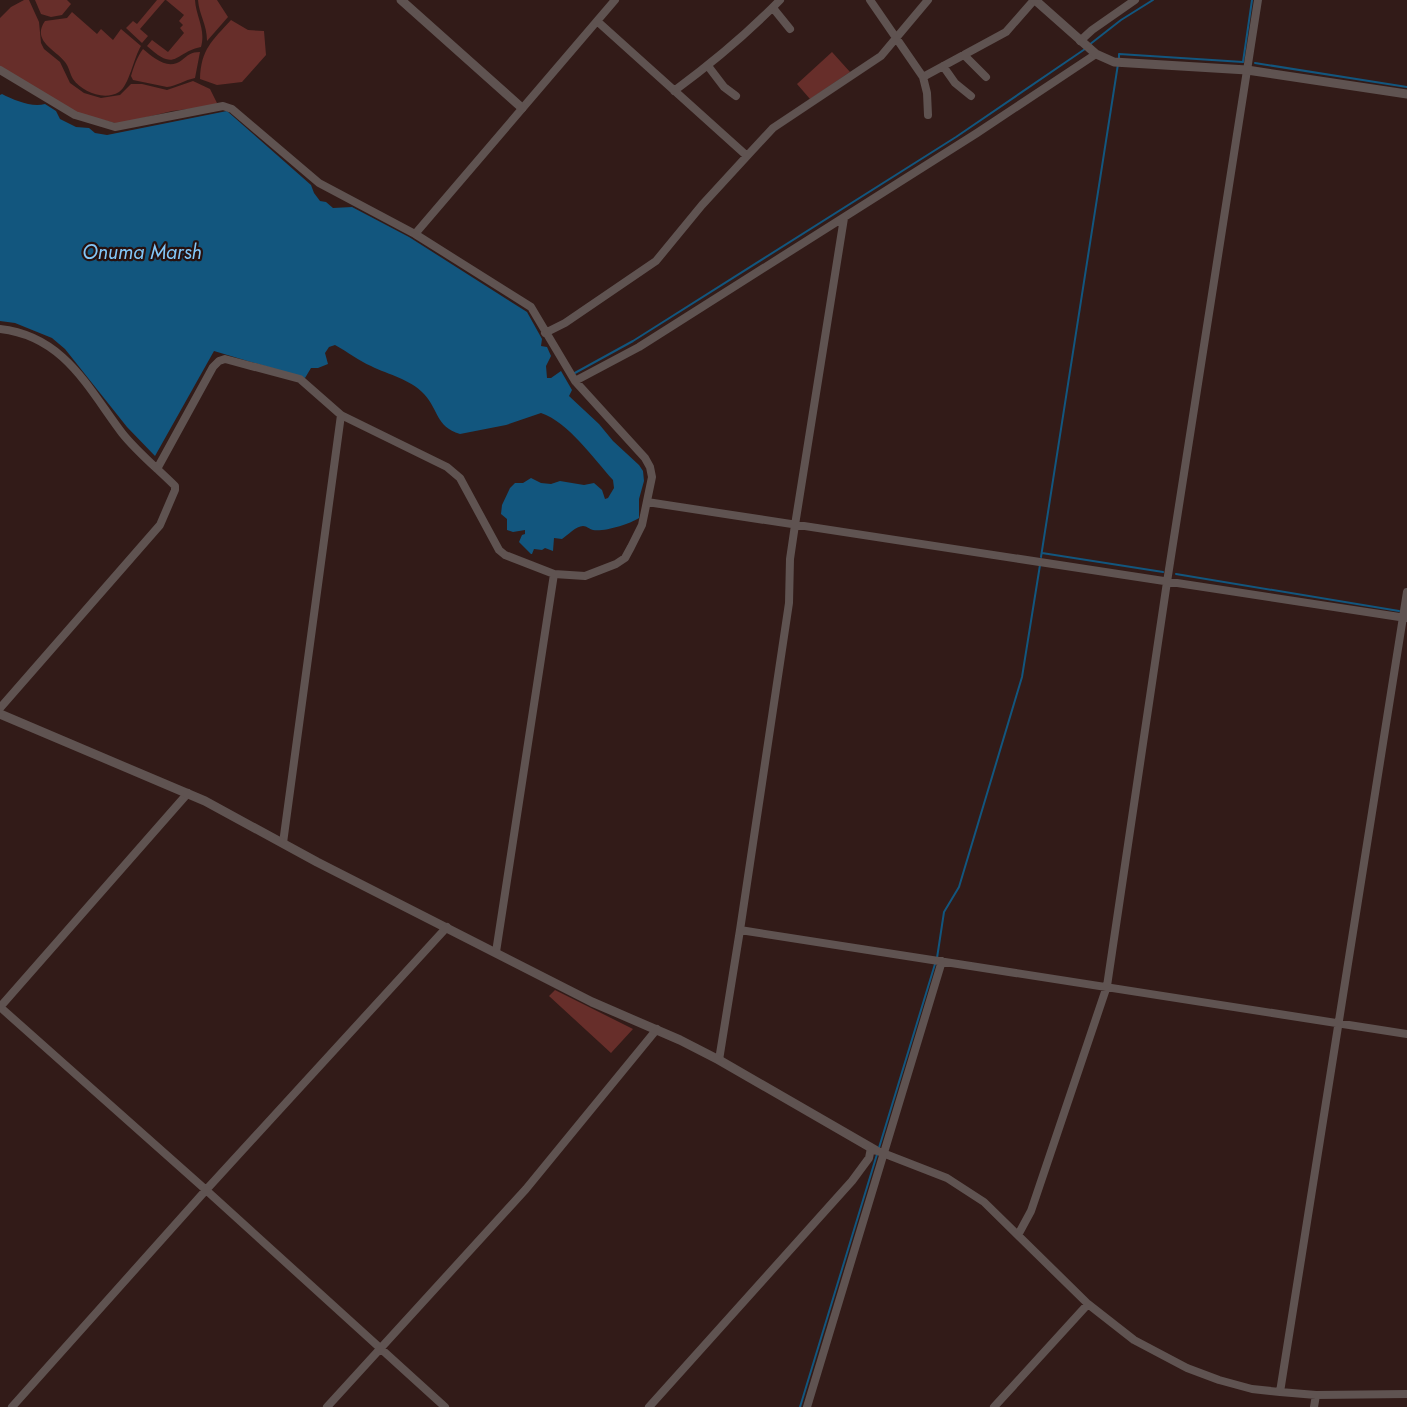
<svg xmlns="http://www.w3.org/2000/svg" width="1407" height="1407" font-family="Jost,sans-serif">
<rect width="100%" height="100%" fill="#321b18"/>
<path fill="#672e2a" d="M24,0h5l10,22 2,21 3,6 16,13 10,21 14,10 17,5 19,-3 11,-11h11l25,6 26,-9 17,8 7,14 -3,3 -42,5 -53,13 -43,-11 -76,-46v-49l11,-11z
M35,0h32l4,4 -9,11 -11,2 -10,-3z
M157,0h8l-25,29 8,7 -6,7 -16,-15 7,-7 4,3z
M166,0h29c1,17 11,29 6,47 -28,6 -24,26 -54,-1l5,-6 16,12 16,-19 -4,-5 3,-3 -4,-4 5,-6z
M198,0h19l11,17 -21,24c0,-17 -8,-26 -9,-41z
M72,12l25,22 4,-5 12,11 8,-11 20,17c-7,11 -12,40 -22,46 -15,9 -37,0 -46,-13 -3,-5 -4,-12 -8,-17 -9,-12 -34,-21 -20,-41l22,-3z
M231,20l17,10 16,1 2,24 -24,27 -25,3 -17,-6c1,-30 12,-38 31,-59z
M143,49c11,9 25,22 39,11 6,-5 9,-8 18,-8l-5,26c-10,2 -19,8 -28,9l-34,-7 -2,-4c3,-10 6,-19 12,-27z
M832,52l18,20 -40,27 -13,-15z
M555,990l78,39 -22,24 -62,-57z"/>
<path fill="#12567e" d="M2,94c12,6 30,14 43,10l11,7 4,8 16,8 13,1 6,5 12,2 120,-24 84,74 3,8 6,8 6,1 7,6 19,-1 57,30 118,75 15,27 -1,7 6,1 4,9 -5,10 1,12h4l10,-7 11,19 -3,6 30,28 14,17 26,24 4,6 1,10 -5,18v19c-9,6 -35,14 -46,12 -4,-1 -6,-4 -10,-4 -7,0 -15,9 -21,13l-8,-1 -1,13 -8,-3 -3,2 -8,-1 -2,5h-1l-12,-12 3,-7 3,-1v-4l-12,2 -6,-2v-11l-6,-5 1,-9 8,-17 5,-5h8l8,-5 10,5 10,1 9,-3 24,4 10,-2 8,7 3,9 3,-1 6,-10 -1,-8c-19,-21 -45,-58 -72,-67l-35,12 -46,9c-25,-8 -21,-24 -36,-40 -14,-15 -35,-19 -53,-28 -12,-5 -23,-14 -36,-21l-6,2 -4,6 3,11 -10,4h-7l-6,10 -91,-27 -59,105 -28,-29 -62,-78 -13,-11 -37,-15 -15,-2v-226z"/>
<g fill="none" stroke-linecap="round" stroke-linejoin="round">
<path stroke="#12567e" stroke-width="2" d="M1089,45l32,-25 32,-20
M1119,58v-4l124,8 9,-62
M1255,63l152,24
M573,374l60,-33 323,-204 129,-88
M1042,553l121,19
M1041,557l77,-493
M1176,574l223,37
M937,958l7,-46 15,-25 63,-210 18,-112
M800,1407l135,-443"/>
<path stroke="#5f5351" stroke-width="8" d="M870,0l53,77
M773,8l17,21
M597,21l150,135 26,-28 108,-72 47,-56
M1080,41l12,-11 43,-30
M964,55l22,22
M708,66l16,21 12,9
M943,66l12,17 16,13
M0,70l75,45 40,12 108,-21 9,3 87,74 96,51 116,73 44,74 70,77 5,9 2,10 -10,48 -11,22 -6,11 -9,6 -31,12 -31,-2 -49,-19 -6,-5 -39,-72 -13,-11 -106,-52 -41,-36 -75,-20 -6,2 -6,6 -56,102
M674,91c38,-28 73,-57 106,-91
M928,115l-1,-22 -4,-16 83,-45 28,-32
M415,234l200,-234
M0,329c64,7 88,59 122,104 15,19 36,36 53,53v4l-15,35 -160,183
M545,333l20,-10 91,-62 46,-56 45,-49
M575,381l64,-34 338,-214 119,-79
M647,502l759,116
M283,843l58,-428
M740,930l667,104
M496,952l58,-378
M0,1007l206,183 239,217
M0,1007l188,-214
M719,1060l21,-130 49,-327 1,-44 5,-34 49,-307
M875,1150l72,28 37,24 104,102 46,36 53,28 32,12 33,9 28,3 36,3 91,-1
M1018,1235l13,-24 76,-225 60,-404 91,-582
M1280,1392l127,-800
M12,1407l194,-217 241,-263
M327,1407l199,-218 131,-160
M649,1407l203,-226 17,-23 2,-10
M807,1407l135,-446
M994,1407l94,-103
M1314,1407l2,-12"/>
<path stroke="#5f5351" stroke-width="9" d="M401,0l121,108
M1035,0l61,54 18,8 133,8 160,24
M0,714l205,87 112,61 275,140 88,38 39,20 156,90"/>
</g>
<g text-anchor="middle" stroke-width="4.5" stroke-linejoin="round" paint-order="stroke">
<g font-size="20" font-style="italic" fill="#83c7f8" stroke="#27110f">
<text x="142" y="259">Onuma Marsh</text>
</g>
</g>
</svg>
